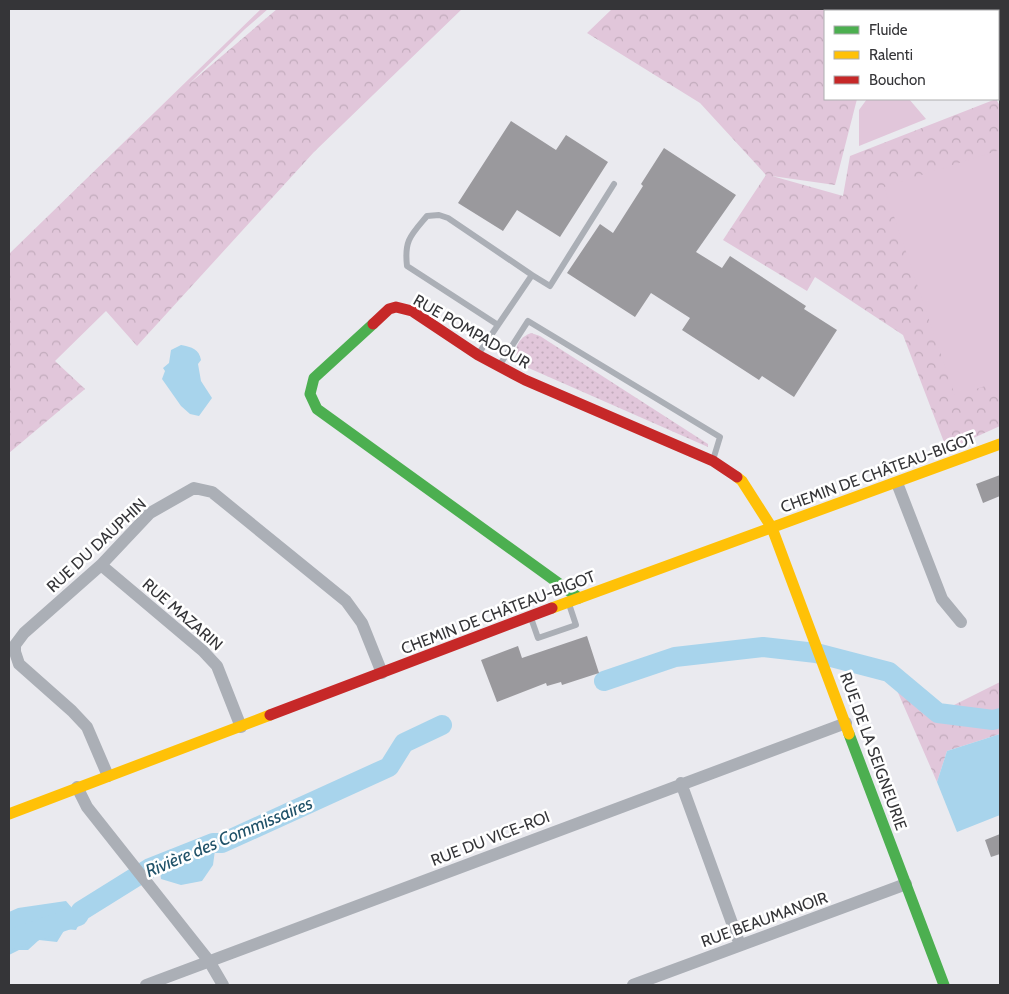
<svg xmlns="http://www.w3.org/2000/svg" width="1009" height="994" font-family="Cabin,sans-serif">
<defs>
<pattern id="grass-dots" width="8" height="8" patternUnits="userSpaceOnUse" patternTransform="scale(1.25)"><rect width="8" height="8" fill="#e1c6da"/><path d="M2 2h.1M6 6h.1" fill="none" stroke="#c2abbc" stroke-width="1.8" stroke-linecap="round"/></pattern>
<pattern id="forest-crowns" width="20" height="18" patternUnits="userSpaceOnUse" patternTransform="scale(1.25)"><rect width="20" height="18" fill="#e1c6da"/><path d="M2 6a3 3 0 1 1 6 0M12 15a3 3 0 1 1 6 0" fill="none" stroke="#c2abbc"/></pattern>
</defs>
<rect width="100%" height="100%" fill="#eaeaef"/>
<path fill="url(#grass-dots)" d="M531,333l9,3 168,108v3l-184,-81c-13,-11 -9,-27 7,-33z"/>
<path fill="url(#forest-crowns)" d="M261,9h7l-23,20 -56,55 88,-75h185l-148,143 -177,194 -31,-35 -51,50 30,28 -76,64v-199z
M612,9h326l3,2h-116v88h32l-22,86 -63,-9 71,20 7,-40 146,-57 4,7v320l-53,24 -44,-115 -88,-58 -8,14 -84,-51 43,-65 -66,-72 -113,-70z
M889,672l49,41 62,-31v52l-53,17 -10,31z"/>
<path fill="#e1c6da" d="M867,99h42l17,20 -67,27v-36z
M1000,150v231l-45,15 -71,-209z"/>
<path fill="#a8d4ec" d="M181,345c11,2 18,4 20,15l-3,4 3,17 11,17 -13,18 -9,-2 -9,-8 -19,-27 3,-8 -2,-3 6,-5 2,-13z
M1000,734v81l-43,17 -20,-50 10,-31z
M196,843l19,7 -2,15 -11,16 -21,4 -20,-6 -3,-22 11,-7z
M66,901l12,14 2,7 -4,8 -11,-1 -8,13 -18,-2 -11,10h-9l-10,5v-43l9,-4z"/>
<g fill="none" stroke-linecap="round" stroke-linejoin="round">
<path stroke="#a8d4ec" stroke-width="20" d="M604,681l71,-24 88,-10 53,6 73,19 49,41 55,7 7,-2
M9,940l69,-24 3,-5 69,-43 63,-25h9l167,-76 15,-24 38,-18"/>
</g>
<path fill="#9a999d" d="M511,121l45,29 10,-15 42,27 -48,75 -43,-27 -14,21 -45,-28z
M664,148l72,47 -40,57 26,16 8,-12 76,50 -2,3 33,21 -43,67 -32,-21 -3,4 -77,-50 8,-12 -39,-25 -16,24 -68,-44 33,-49 13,9 30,-47 -2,-2z
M1000,475v21l-17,7 -7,-19z
M587,636l12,37 -37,12 -1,-3 -14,4 -1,-3 -49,19 -16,-42 37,-14 4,12z
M1000,834v20l-9,3 -6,-17z"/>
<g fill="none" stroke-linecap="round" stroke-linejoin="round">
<path stroke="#abafb6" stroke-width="6" d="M532,275l18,11 64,-102
M479,353l53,-78 -84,-57 -9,-3 -12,1c-16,19 -23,24 -20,50l91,59
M499,366l29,-45 192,116 -7,23
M531,618l7,20 38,-13 -7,-21"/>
<path stroke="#abafb6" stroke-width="12" d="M897,483l45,116 19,23
M101,565l102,86 14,15 24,61
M108,776l-21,-49 -15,-16 -53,-47 -4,-12v-7l9,-12 77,-68 49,-52 44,-25 18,4 134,109 16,22 20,50
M681,783l59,162
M77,787l10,20 122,154 14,24
M146,985l700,-262
M633,985l273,-101"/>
<path stroke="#4caf50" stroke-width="11" d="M987,9l1,2
M373,324l-59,54 -4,16 7,15 262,189
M849,734l95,251"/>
<path stroke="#ffc107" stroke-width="11" d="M737,477l5,4 30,47 77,206
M552,608l448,-164
M9,814l261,-99"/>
<path stroke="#c62828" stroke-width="11" d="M998,30l2,5
M373,324l16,-15 7,-2 16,4 66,44 47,25 188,81 24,16
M270,715l282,-107"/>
</g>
<g text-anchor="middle" stroke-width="5" stroke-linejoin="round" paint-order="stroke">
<g font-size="16" fill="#353538" stroke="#fff">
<text transform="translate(472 331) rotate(30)" y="6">RUE POMPADOUR</text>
<text transform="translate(878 472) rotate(-20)" y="6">CHEMIN DE CHÂTEAU-BIGOT</text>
<text transform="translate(96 545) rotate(-43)" y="6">RUE DU DAUPHIN</text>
<text transform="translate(498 612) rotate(-21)" y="6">CHEMIN DE CHÂTEAU-BIGOT</text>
<text transform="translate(183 614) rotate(41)" y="6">RUE MAZARIN</text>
<text transform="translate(874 751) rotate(70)" y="6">RUE DE LA SEIGNEURIE</text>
<text transform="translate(490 838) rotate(-21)" y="6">RUE DU VICE-ROI</text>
<text transform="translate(764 919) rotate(-20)" y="6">RUE BEAUMANOIR</text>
</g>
<g font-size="18" font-style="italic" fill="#205269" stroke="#fff">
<text transform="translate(229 837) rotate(-23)" y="6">Rivière des Commissaires</text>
</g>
</g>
<rect width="1009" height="994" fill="none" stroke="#353538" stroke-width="20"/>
<rect x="824" y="10" width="175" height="90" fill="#ffffff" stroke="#aeaeaf"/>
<rect x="834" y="26" width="25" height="8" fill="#4caf50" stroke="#aeaeaf"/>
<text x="869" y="35" font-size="15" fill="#353538">Fluide</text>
<rect x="834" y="51" width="25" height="8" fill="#ffc107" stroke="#aeaeaf"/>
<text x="869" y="60" font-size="15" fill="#353538">Ralenti</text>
<rect x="834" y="76" width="25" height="8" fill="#c62828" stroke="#aeaeaf"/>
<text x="869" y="85" font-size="15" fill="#353538">Bouchon</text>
</svg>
